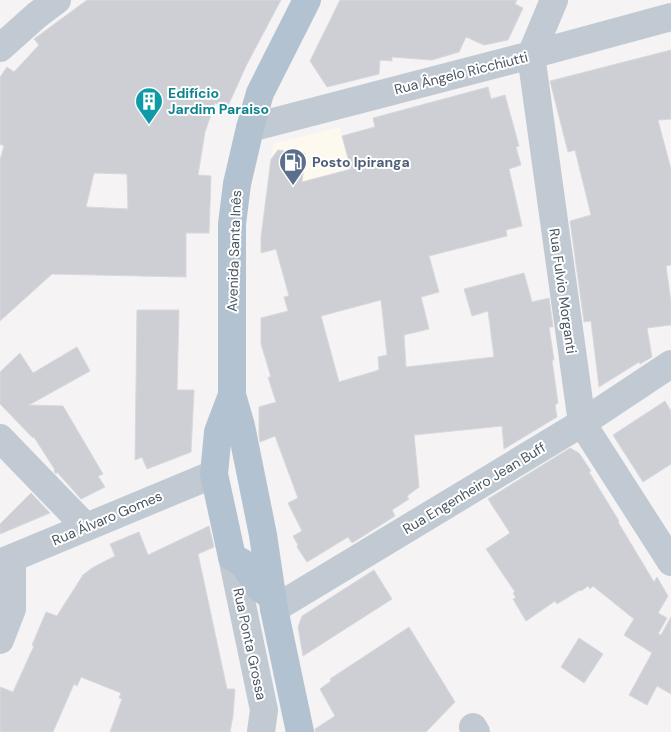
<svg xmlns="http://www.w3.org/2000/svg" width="671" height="732" font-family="'DM Sans',sans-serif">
<rect width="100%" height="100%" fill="#f5f3f3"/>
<path fill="#fdf9ef" d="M340,127l21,81 -100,28 12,-92z"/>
<path fill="#cdcfd5" stroke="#d7d9de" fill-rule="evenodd" d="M87,0h194l-34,64 -20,44 -12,-5 -10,29 -7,43 13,1 -2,57h-23v44l-134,-3 -52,47v-161l4,-14 -4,-2v-67l7,-10 7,5 25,-27 -5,-6zM94,173l33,1 1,35 -42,-2z
M340,0h177l-2,4 8,4 -15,32 -24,5 -18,-8 -7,15 -27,8 -40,-3v4l-12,-1 -1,14 -52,13 -17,-26z
M671,50v69l-13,1 13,49v96l-5,1 5,36v23l-24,3 5,29 -12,7 -1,-2 -40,25 -8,-66 -7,1 -14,-101 21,-6 -16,-65 -7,2 -18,-71z
M488,87l3,12 14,-4 14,51 -3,1 5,18 -12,4 13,57 -16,4 1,6 -78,20 10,36 -18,5 8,32 -25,6 2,32 88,-10 -6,-46 -16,5 -8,-27 60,-16 8,29 17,-4 4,29h-4l5,33h-2l6,43 -3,2 2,12 -53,32 -2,-23 -88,9 5,52 -12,9 2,3 -17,11 3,6 -43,27 -4,-6 -41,25 -10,-15 1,-2 -5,-9 9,-5 -14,-28 10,-5 -23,-62 -15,6 -1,-7v-28l17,-5 -8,-25h3l-10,-33v-26l27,-7 -4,-14 5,-1 -13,-47 -15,4v-16l10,-78 7,-9 27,4 -3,28 49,-13 -9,-33 33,-9 -2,-9zM381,300l6,55 -9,2 1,13 -40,12 -18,-66z
M137,310h42l-2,80h17l-3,62 -44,17 -5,-12 -7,3z
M77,347l13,24 -61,34 34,1 40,68 -5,2 7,11 -24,12 -24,-27 -1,2 -2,-3 1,-1 -21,-33 -1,1 -33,-34v-32l20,-19 13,20z
M665,401l6,10v53l-28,18 -30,-47z
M570,448l9,5 12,18 -2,1 30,49 -1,1 36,60 3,-5 11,19 -10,17 9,5 -9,16 3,1 10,-18v77l-14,-8 -10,19 -18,-10 23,-42 -28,-18 10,-16 -41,-33 -3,3 -2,-3 -7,5 -1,-1 -23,14 -2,-3 -29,20 -13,-22 3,-1 -3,-5 2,-1 -29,-43 24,-16 -22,-34z
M31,493l19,20 -50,21v-10z
M209,526l5,21 -16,7 29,135h8l-2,27 -3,16h-120l12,-33 -3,-1 2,-5 -40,-16 -4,9 -3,-2 -21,48h-53v-45l13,5 21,-46 -2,-1 14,-33 11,4 26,-41 9,-7 23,-12 -5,-12 29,-12 9,23z
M374,570l18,29 -89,57 -5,-29 4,-11z
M409,627l46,75 -29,30h-111v-3l20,-13 -15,-27 11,-8 -1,-2z
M579,638l24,16 -19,29 -23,-16z"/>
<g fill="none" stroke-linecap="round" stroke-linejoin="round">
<path stroke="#c1cad2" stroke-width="28" d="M554,0l-23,55 51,368 89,139
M0,48l37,-33 20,-15
M250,128l281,-73 140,-38
M0,438l86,89
M232,557l32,153 -3,22
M0,563l214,-89
M274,609l308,-186 89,-59
M0,640l12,-31v-51
M473,727l3,5"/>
<path stroke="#b3c2d1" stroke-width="28" d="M232,395l-14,37 -4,42 18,83 11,6 16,24 13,10
M300,732l-26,-123 -11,-74 -22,-109 -9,-31v-171l5,-40 13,-56 10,-35 47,-93"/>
</g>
<defs>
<g id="building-pin" transform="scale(1.4375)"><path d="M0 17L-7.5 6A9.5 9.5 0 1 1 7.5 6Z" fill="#0f9aa8" stroke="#fff"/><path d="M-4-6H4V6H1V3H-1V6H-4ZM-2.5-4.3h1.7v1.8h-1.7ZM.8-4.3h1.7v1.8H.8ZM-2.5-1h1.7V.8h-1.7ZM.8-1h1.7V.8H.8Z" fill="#fff"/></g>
<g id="fuel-pin" transform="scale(1.4375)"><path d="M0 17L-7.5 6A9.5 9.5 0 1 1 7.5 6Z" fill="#5c6f8a" stroke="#fff"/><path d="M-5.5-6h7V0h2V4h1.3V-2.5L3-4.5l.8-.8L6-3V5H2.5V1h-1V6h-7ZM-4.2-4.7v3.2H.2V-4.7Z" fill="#fff"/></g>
</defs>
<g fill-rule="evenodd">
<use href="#building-pin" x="149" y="101"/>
<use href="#fuel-pin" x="293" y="162"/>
</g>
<g text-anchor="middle" stroke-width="4" stroke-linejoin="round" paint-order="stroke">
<g font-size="14" fill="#4a5661" stroke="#fff">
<text transform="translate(461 73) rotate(-14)" y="5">Rua Ângelo Ricchiutti</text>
<text transform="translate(234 251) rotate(-88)" y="5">Avenida Santa Inês</text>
<text transform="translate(563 291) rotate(82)" y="5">Rua Fulvio Morganti</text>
<text transform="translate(474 488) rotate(-31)" y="5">Rua Engenheiro Jean Buff</text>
<text transform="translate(107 518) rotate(-23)" y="5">Rua Álvaro Gomes</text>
<text transform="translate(250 644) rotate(78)" y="5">Rua Ponta Grossa</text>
</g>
<g font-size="14" font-weight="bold" fill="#0d838f" stroke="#fff" text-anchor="start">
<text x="168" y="98">Edifício<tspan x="168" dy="16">Jardim Paraiso</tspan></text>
</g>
<g font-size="14" font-weight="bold" fill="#4e5e75" stroke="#fff" text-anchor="start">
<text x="312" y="167">Posto Ipiranga</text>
</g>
</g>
</svg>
